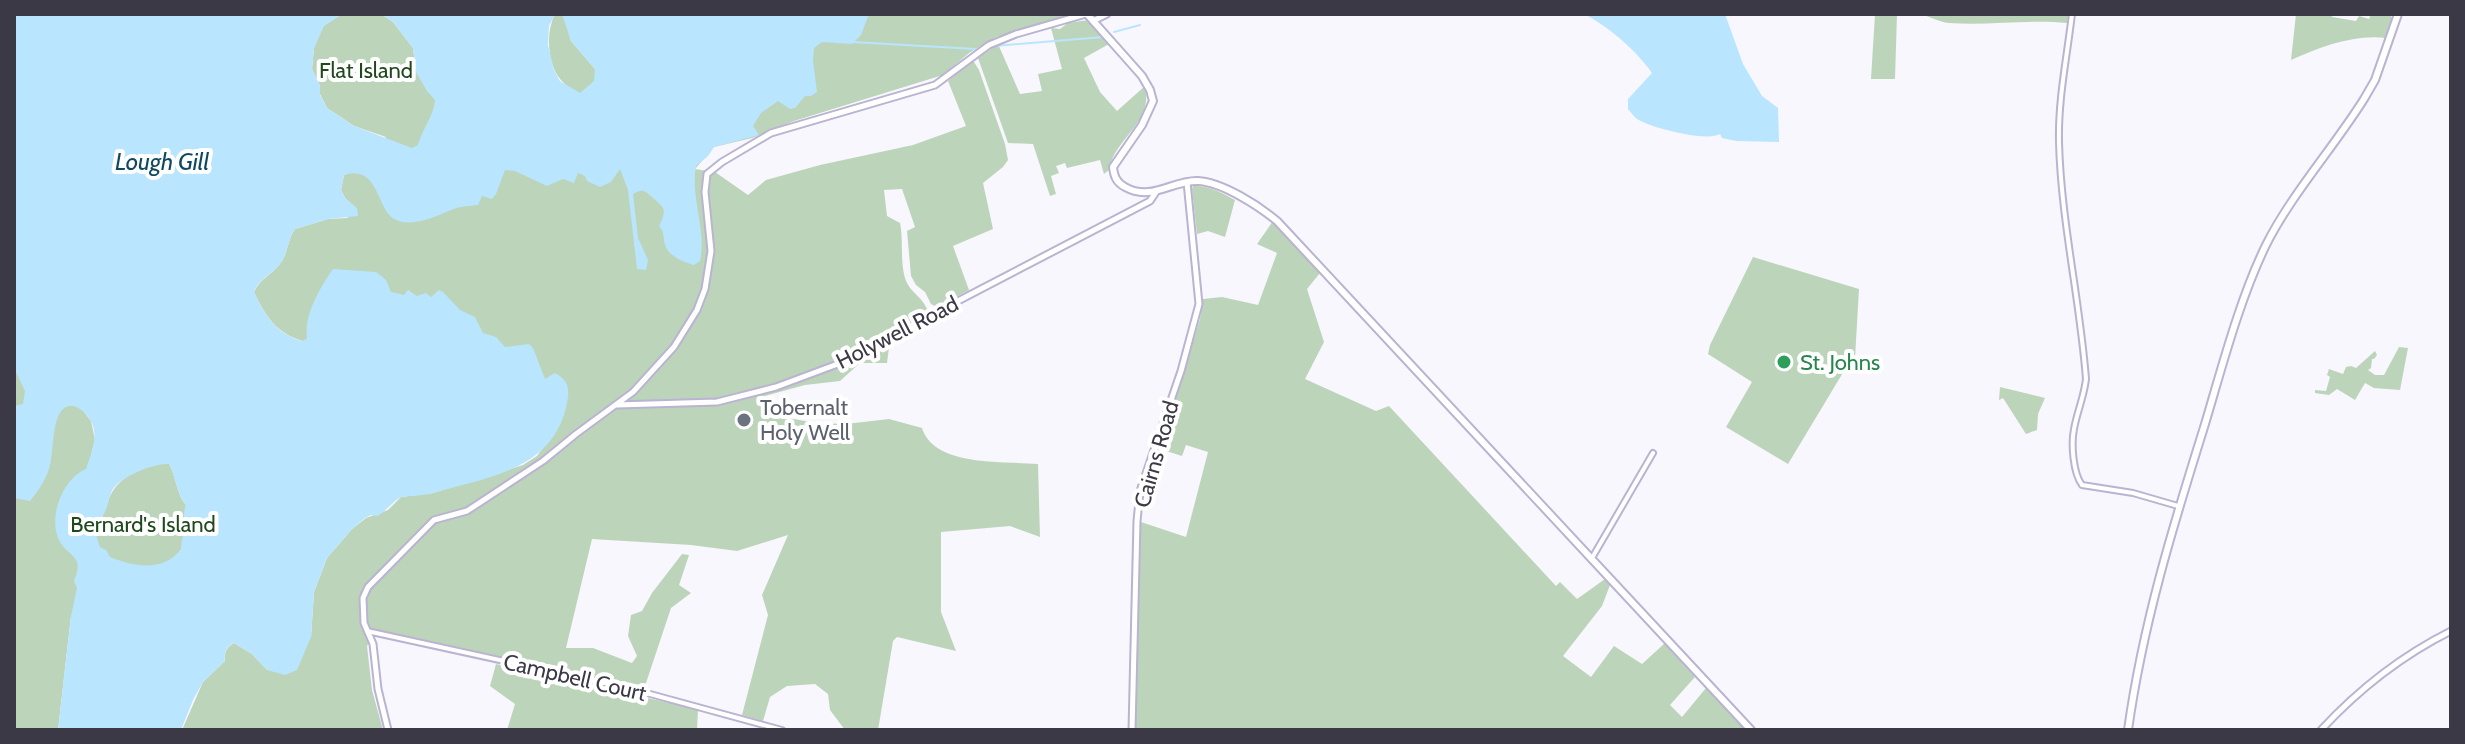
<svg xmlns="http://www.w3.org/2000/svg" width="2465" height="744" font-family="Cabin,sans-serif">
<rect width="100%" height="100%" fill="#f8f7fe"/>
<path fill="#bcd4ba" d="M342,14h39l12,8 20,26 3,23 149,13c-18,-14 -20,-51 -10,-70l9,1 7,26 24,28 211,-55h266l-17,8 -59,15 -27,16 -26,22 -149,46 -42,17 -38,9 -19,22 20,3 33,23 18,-15 54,-15 93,-20 53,-19 -18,-45 24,-20 2,1 5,8 26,74 3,16 -5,7 -20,16 10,46 -40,17 16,44 -32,17 -6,-3 -6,-12 -9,-7 -5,-9 -4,-45 8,-4 -13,-38 -18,1 3,26 13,7c4,18 -1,43 7,60 5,10 14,13 20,26l-3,6 -33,17 -4,31h-27l-20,18 -35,4 -44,12 1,8 15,11 39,7 30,1 43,-5 33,9c12,39 82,33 116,36l2,73 -30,-11 -69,6v80l15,39 -59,-14 -4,4 -15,89h-33l-15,-20 -2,-16 -13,-10 -28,2 -17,11 -7,24 -21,-6 26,-100 -6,-20 26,-60 -51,16 -46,-6 -99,-6 -26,109h27l39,15 5,-7 -9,-20 3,-21 11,-4 10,-18 30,-39 7,1 -10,30 12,8 -20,15 -27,81 -82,-18 -2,8 138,30 -1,21h-190l8,-26 -25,-18 6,-22 17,4 -2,-9 -135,-29 -9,16 5,44 11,40h-201l21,-48 22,-21c-1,-9 2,-14 9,-18l18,11 15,16 44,-33 3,-45 13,-34 25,-29 14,-11 22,-8 13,-13 32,-4 90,-28 14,-9 5,-7 -24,-18 -215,-90c-26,-7 -38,-25 -49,-49 6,-14 20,-18 28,-31 6,-10 6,-22 13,-32l33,-10 19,-1 10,-9 -12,-11 -4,-8 3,-15 5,-2 37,-36 -32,-11 -27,-18 -7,-14v-8l-8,-17 2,-21 9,-22z
M1875,14h22l-2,65h-24z
M1919,14h150l-2,9c-39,-4 -78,3 -118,0 -10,-1 -20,-7 -30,-9z
M2296,14h35l1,3 24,4 3,-5 10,3 2,-5 20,2 2,5 -7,17c-32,-4 -66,9 -95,22z
M1088,20l21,24 -25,14 16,34 17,19 28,-25c9,37 -31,52 -36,84l-5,4 -4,-14 -33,8 -2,-5 -9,3 3,7 -8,3 5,18 -6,2 -17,-52 -25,-1 -30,-85 20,-14 22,50 22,-3 -4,-17 24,-5 -11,-41 9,1 8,-6z
M1193,186c16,-1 29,7 42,14l-10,37 -17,-6 -11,3 -5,-45z
M1273,221l47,52 -13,16 17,53 -19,37 71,32 13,-5 167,180 4,-4 17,17 28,-20 5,6 -8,21 -39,50 28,21 23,-31 28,18 23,-21 30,34 -25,28 12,12 24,-29 39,42h-609l-1,-27 6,-181 45,15 22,-85 -22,-7 -4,11 -22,-7 40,-130 3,-20 19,-2 36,8 19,-52 -20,-9z
M1753,257l106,32 -4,69 -7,-1 -1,9 -59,98 -62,-37 26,-45 -44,-28 2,-9z
M14,344l58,52 19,25 4,19 -4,15 17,47c6,-24 38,-39 61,-39 7,14 8,32 17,42l-4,44 -5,7 -106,60 -13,114h-44v-243l14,-78 -14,-3z
M2399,347l9,1 -8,42 -26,-2 -9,-5 -10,17 -18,-11 -8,6 -14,-2v-3l11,1 4,-14 -3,-2 2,-6 14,5 3,-7 5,-1 5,2 19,-17 2,4 -3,4h-2l-1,9 -3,2 7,5h9z
M2000,387l45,11 -7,16 -1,16 -11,4 -23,-36 -4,2z"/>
<path fill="#b9e6fe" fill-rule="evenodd" d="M14,14h328l-18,12 -10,22 -2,21 8,17v9l7,13 27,18 58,22 6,-3c4,-16 16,-29 17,-45l-8,-9 -11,-19 -3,-24 -20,-26 -12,-8h174l-6,12 -1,19 6,25 6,11 20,12 14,-12 1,-12 -24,-28 -9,-27h307l-8,21 -9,9 -30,-2 -8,6 -1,13 4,31 -6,4h-6l-10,12 -5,1 -12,-8 -17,12 -8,13 6,9 -45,12 -6,9 -12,10c-6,32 11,64 4,95l-6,4c-10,-3 -25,-8 -29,-20 -2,-8 0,-12 -6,-19 9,-18 5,-18 -8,-30 -8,-6 -8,-7 -18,-2l5,44 10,22 -2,10 -9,-1 -9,-79 -8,-21 -9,13 -11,5 -13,-6 -2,-5 -7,-3 -4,10 -11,-4 -16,7 -32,-15 -10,-1 -9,24 -4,5 -10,-3 -4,9c-8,1 -17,1 -24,4 -16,6 -42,20 -60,10 -18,-11 -15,-55 -50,-44l-3,15 4,8 12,10 1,8 -30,3 -33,10c-7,10 -7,22 -13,32 -8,13 -23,17 -28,31 11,24 23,43 49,49l4,-3c-3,-24 13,-50 26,-69l43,3 10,8 5,12 13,3 4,-5 9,6 9,-3 5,4 8,-7 4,2 17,18 15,7 8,16 13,4 9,10 24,-3 4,4 12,31 10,-6c13,7 15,15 12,30 -13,67 -79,74 -134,90 -10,3 -21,2 -31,4 -7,2 -16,14 -24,19l-7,-1 -6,3 -13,11 -25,29 -13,34 -3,45 -14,33 -12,5 -18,-5 -15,-16 -18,-11c-8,3 -10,10 -9,18l-22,21 -10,18 -12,30h-123l13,-114 6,-28 -3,-7c2,-6 5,-12 3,-19 -3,-8 -13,-12 -17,-20 -13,-23 2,-63 26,-73 5,-15 13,-32 5,-48 -3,-6 -12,-15 -19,-15 -22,-2 -17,47 -23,63 -4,12 -11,22 -19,32l-16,-3v-92l9,-2 2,-13 -10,-21 -1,-11zM169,464c7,13 8,31 17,41 -4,10 -1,16 -2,25 -1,7 -3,12 -3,19 -17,23 -47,18 -71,8l-4,-7 -6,-3c-9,-24 -1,-19 7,-40 2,-6 2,-12 6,-18 9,-13 41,-26 56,-25z
M1584,14h141l18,50 19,32 16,12 1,34 -43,-1 -14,-3 -2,-4c-13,8 -69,-6 -83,-15 -4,-3 -6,-7 -9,-10v-10l24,-26c-16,-23 -43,-46 -68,-59z"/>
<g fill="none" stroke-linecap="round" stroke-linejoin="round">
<path stroke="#b9e6fe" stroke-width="2" d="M1114,32l26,-7
M853,42l122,7
M995,46l108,-9"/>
<g stroke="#bab3d2" stroke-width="8">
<path id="minor" d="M2072,14c-5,43 -14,85 -13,128 2,79 21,158 27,237 -2,18 -9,33 -12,50 -3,15 -1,44 8,56l51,8 45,13
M1592,558l61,-105
M367,631l265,58 150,41"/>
</g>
<g stroke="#bab3d2" stroke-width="9">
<path id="tertiary" d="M1093,21l14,-7
M617,405l100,-3 59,-15 59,-22 24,-9 74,-42 217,-113 6,-9
M388,730l-10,-41 -5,-45 -9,-21 -1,-25 5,-11 66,-67 33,-9 76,-50 33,-27 57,-42 41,-45 23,-37 8,-21 6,-38 -6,-59 2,-18 15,-12 49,-29 164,-48 54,-40 27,-11 70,-20
M1132,730l5,-209 3,-30 41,-120 18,-67 -12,-122
M2321,730c37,-40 82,-75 130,-99"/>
</g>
<g stroke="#bab3d2" stroke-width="10">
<path id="secondary" d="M1087,14l55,62 8,14 3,11 -11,24 -29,42c1,9 3,15 12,20 27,15 47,-7 73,-6 24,1 61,25 79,40l474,509
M2128,730c15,-107 45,-204 77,-306 17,-57 35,-126 61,-179 25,-50 68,-98 98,-146l11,-19 23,-66"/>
</g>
<use href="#minor" stroke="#fff" stroke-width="4"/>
<use href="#tertiary" stroke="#fff" stroke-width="5"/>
<use href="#secondary" stroke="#fff" stroke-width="6"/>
</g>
<circle fill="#2e9e5b" stroke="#fff" stroke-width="3" cx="1784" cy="362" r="8"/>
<circle fill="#6b7280" stroke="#fff" stroke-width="3" cx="744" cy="420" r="8"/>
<g text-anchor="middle" stroke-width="8" stroke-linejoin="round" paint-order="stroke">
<g font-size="22" fill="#1f491d" stroke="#fff">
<text x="366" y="78">Flat Island</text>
<text x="143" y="532">Bernard's Island</text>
</g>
<g font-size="22" fill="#3c3946" stroke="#fff">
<text transform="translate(897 332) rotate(-27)" y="8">Holywell Road</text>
<text transform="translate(1156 454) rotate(-74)" y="8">Cairns Road</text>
<text transform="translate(575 677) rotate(13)" y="8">Campbell Court</text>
</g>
<g font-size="22" fill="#27864d" stroke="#fff" text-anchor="start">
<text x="1800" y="370">St. Johns</text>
</g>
<g font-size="22" fill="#5b616d" stroke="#fff" text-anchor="start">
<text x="760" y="415">Tobernalt<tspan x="760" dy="25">Holy Well</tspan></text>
</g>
<g font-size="24" font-style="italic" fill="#0f4960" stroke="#fff">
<text x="162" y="170">Lough Gill</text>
</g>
</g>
<rect width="2465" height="744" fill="none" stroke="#3c3946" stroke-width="32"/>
</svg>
